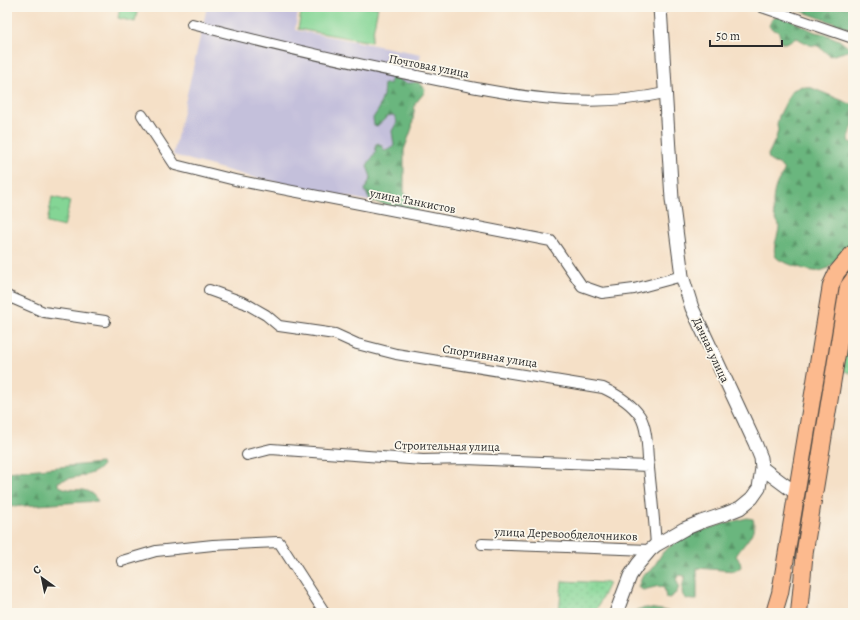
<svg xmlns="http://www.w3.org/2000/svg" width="860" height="620" font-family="Alegreya,serif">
<defs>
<pattern id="grass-dots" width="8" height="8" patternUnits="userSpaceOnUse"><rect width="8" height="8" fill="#84d595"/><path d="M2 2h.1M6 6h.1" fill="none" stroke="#72b781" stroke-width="1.8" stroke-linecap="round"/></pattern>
<pattern id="forest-firs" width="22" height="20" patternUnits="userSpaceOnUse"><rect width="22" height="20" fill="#6bb67e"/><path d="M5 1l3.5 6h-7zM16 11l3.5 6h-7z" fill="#589467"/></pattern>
<pattern id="park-crowns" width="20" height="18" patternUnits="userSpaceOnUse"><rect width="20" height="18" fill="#84d595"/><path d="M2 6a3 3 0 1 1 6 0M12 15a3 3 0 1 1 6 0" fill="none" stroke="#72b781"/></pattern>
</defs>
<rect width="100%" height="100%" fill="#fbf7ec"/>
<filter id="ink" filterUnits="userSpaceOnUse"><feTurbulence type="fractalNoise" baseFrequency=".025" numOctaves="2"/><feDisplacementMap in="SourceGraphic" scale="8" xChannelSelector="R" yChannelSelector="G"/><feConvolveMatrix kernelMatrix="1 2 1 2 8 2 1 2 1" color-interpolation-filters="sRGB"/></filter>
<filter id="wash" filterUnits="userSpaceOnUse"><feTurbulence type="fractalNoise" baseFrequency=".012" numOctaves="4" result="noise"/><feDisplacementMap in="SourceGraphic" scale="16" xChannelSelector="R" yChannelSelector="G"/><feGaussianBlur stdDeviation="0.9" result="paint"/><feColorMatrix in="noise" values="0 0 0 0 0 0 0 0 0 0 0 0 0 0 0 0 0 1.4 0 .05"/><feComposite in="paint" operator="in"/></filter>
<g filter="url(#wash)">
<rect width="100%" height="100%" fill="#f5e0c7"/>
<path fill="#c4c0db" d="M207,7h92l-4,23 126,24 -34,151 -136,-28 -78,-22z"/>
<path fill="url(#grass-dots)" stroke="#588060" d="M853,315v59l-11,-4 8,-53z
M562,581l47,2 -14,30h-36z"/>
<path fill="url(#forest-firs)" stroke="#4b7054" d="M790,7h63v23z
M781,15l34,17 10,2 14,6 13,10 -22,6 -12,-10 -9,-1 -12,-7 -11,5h-5c-2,-18 -4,-8 -12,-17l3,-7z
M391,75c6,2 9,7 15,8 10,1 11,-5 19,6l-1,4 -9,11 -3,24 -8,22v42l14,14v4l-3,1 -41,-9 -5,-3 -4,-9 6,-13 -4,-11c3,-8 11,-11 8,-21l3,-2 3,2 4,6 7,-3 2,-3 -2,-14 5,-9 -2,-6 -3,-1 -4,1 -11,10 -3,-1 -1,-7 6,-9c0,-5 2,-6 3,-10 2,-5 1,-10 2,-15h6z
M802,86l10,2 41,17v20l-5,16 5,2v97c-9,8 -15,21 -25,28 -4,2 -10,4 -15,3 -7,-1 -34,-9 -37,-14 -5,-9 3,-21 3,-31 0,-4 -4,-6 -5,-11 -2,-11 -1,-24 4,-34 3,-5 5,-6 6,-11l-5,-6 -5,-1 -5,-3 -1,-5 8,-17 2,-8 -1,-6 2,-8 12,-24 2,-2z
M101,463l1,3c-7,11 -32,10 -44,16v3c14,10 28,-3 40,16l-91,6v-35z
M747,518l6,1c5,14 -11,26 -17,37l4,5 1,6 -6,4 -38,-3v32c-20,1 -15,-11 -12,-24l-5,-1 -4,4c5,9 2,14 -7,19h-3l-2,-10 -5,-2 -16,4 -5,-3 5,-12 8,-4 12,-19 19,-15 41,-13z
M647,608l22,3 3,2h-38l5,-4z"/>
<path fill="url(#park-crowns)" stroke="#588060" d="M120,7h18l-3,15 -17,-4z
M52,197l18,4 -6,26 -17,-4z"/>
<path fill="#84d595" stroke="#588060" d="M302,7h76l-7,35 -73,-13z"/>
</g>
<g filter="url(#ink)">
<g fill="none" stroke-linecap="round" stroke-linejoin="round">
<g stroke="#494642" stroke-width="12">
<path id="minor" d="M762,7l91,31
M192,24c77,20 152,38 230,53 82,17 160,34 243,16
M142,115l33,50 60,15 316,61 31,45 20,7 32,-4 48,-13
M209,290l36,13 21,12 13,11 56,8 22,10 39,10 207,34c13,6 29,16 37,28 7,12 7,29 8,43 3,28 6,57 8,86
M7,296l37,16 61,9
M247,455l24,-6 152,11 43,-1 183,7
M482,544l168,6
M122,561l34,-10 57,-6 66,-3 44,68v3"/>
</g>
<g stroke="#494642" stroke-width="15">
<path id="tertiary" d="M762,468l35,26
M616,613l14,-37 8,-12 12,-14 6,-5 28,-16 17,-7 24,-8 15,-6 12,-10 7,-10 3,-20 -1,-10 -6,-15 -63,-135 -10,-32 -10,-77 -12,-192"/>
</g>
<g stroke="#494642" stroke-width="18">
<path id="primary" d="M774,613l6,-20 51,-308 6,-13 16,-19
M799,613l6,-63 43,-263 5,-7"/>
</g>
<use href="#minor" stroke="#fff" stroke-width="10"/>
<use href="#tertiary" stroke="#fff" stroke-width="13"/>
<use href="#primary" stroke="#fcba8e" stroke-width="16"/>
</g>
</g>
<g text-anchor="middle" stroke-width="3.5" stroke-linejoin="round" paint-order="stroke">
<g font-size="12" fill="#2b2b2b" stroke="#fbf7ec">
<text transform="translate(429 66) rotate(11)" y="4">Почтовая улица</text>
<text transform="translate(413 201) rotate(11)" y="4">улица Танкистов</text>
<text transform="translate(711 350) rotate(65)" y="4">Дачная улица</text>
<text transform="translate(490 356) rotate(9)" y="4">Спортивная улица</text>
<text transform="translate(447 446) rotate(1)" y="4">Строительная улица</text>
<text transform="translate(566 534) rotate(2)" y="4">улица Деревообделочников</text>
</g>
</g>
<rect width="860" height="620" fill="none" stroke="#fbf7ec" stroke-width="24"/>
<g transform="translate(42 578) rotate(327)" stroke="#fbf7ec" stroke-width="3" paint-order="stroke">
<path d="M0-3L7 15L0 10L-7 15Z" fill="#2b2b2b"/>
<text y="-6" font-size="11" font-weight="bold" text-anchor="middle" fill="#2b2b2b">С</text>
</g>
<path d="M710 40v6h72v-6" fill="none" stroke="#2b2b2b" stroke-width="2"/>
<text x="716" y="40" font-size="12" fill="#2b2b2b" stroke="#fbf7ec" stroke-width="3" paint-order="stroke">50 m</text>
</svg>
